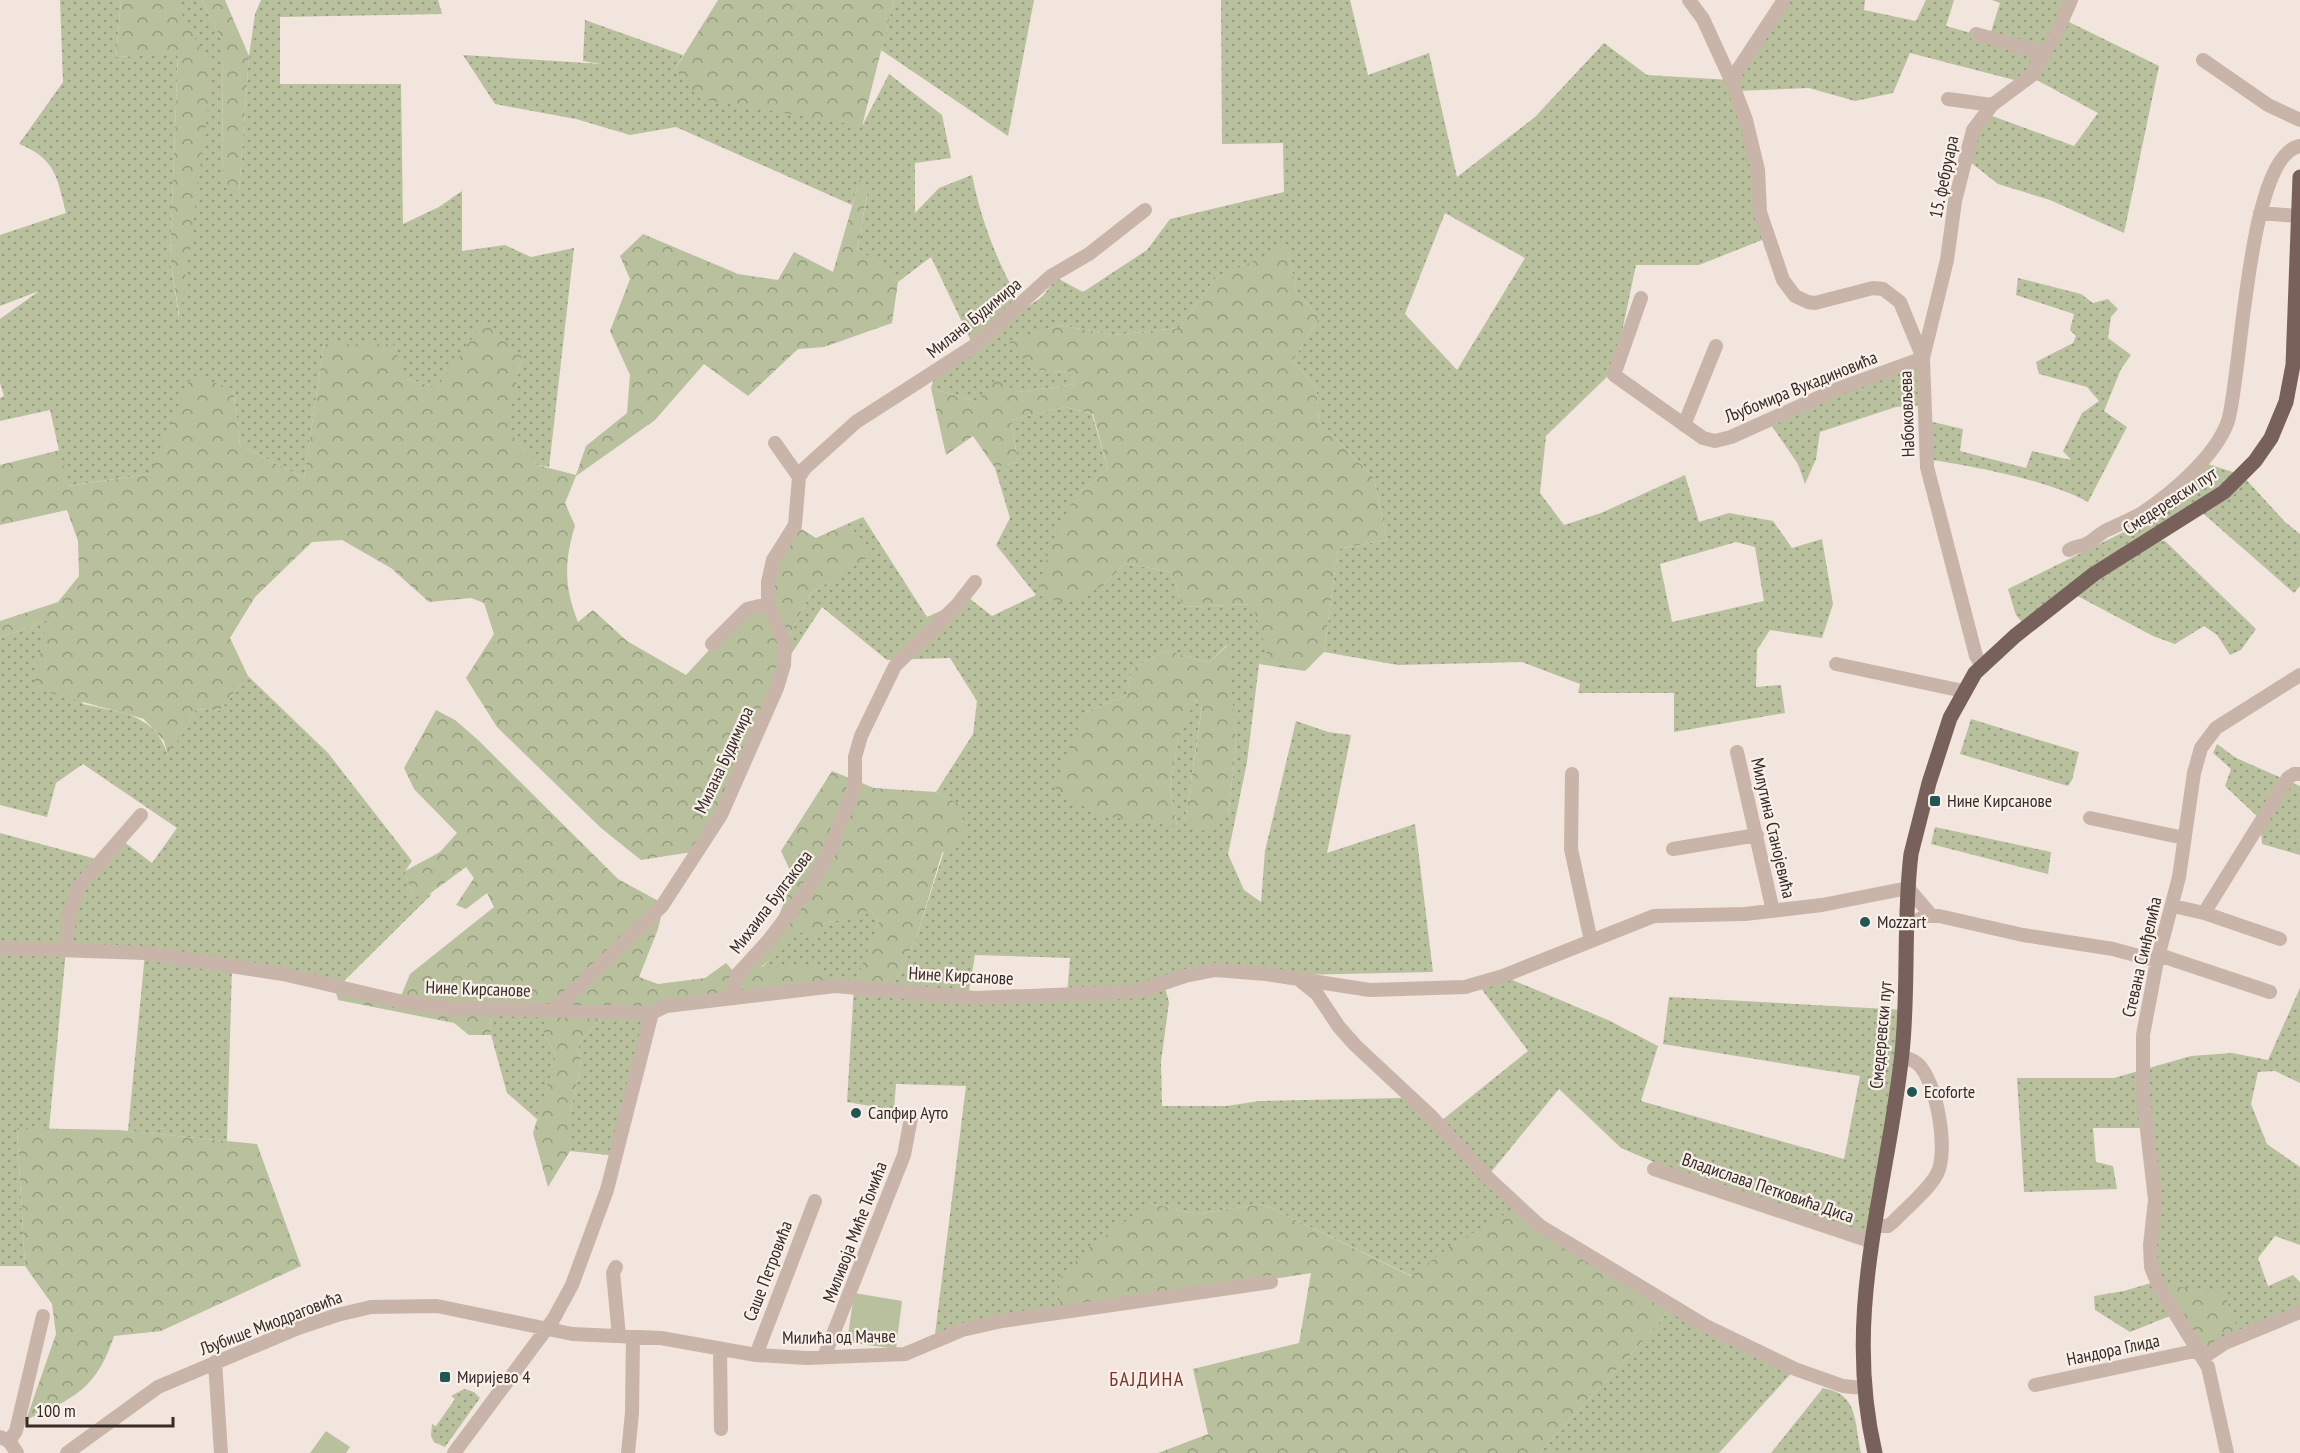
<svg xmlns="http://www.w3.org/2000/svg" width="2300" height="1453" font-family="'PT Sans Narrow',sans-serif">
<defs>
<pattern id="grass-dots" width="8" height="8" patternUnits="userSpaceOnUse" patternTransform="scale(1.5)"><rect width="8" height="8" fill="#b8c09d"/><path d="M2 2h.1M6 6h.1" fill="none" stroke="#969c80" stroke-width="1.8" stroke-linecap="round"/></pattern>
<pattern id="forest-crowns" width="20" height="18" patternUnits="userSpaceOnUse" patternTransform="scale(1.5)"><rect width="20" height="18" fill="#b8c09d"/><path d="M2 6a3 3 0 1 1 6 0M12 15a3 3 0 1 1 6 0" fill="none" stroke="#969c80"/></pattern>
</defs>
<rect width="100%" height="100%" fill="#f1e5dd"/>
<path fill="url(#grass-dots)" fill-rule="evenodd" d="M60,0h61l-5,57 62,-4 -8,205 9,59 12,-87 -17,-230h28l21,43 -1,139 17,9 10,-135 6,-42 6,-14h177l4,14 -162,3v67h121l2,140 36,-17 23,-16v60l43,-6 26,12 43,-9 -25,219 -12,-2 -31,-36 16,-74 -85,32 -30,-8 -83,-35 -20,134 -64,-33 -7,-56 -84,85 -82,12 -17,-76 -50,11v-23l4,-2 -4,-13v-64l39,-28 -39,15v-71l66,-22c-9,-36 -10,-54 -47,-69l44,-62z
M894,0h140l-26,136 -127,-86z
M1221,0h129l18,75 61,-22 28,124 78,-60 69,-74 43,32 84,5 53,-80h81l-1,10 52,11 10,-21h28l-8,26 43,12 11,-35 -8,-3h79l-8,19 96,47 -35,167 -74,-33 -52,-16 -33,-26 19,-45 90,33 24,-33 -67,-36 -9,5 -112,-29 -17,40 -38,8 -46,-13 -73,3 31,147 -68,27h-63l-22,105 -68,66 -6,57 24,32 37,-12 84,-38 14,47 30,-9 44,8 19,27 30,-9 11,65 -11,34 -52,-8 -13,20 -1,37 25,-2 4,28 -111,19v-39h-96l2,-9 -58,-22 -124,3 -74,-13 14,-103 49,-9 -13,-62 -55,-57 -3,-33 -23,-28 26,-42 -23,-27 -9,-45 -72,33 -36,49 -66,7 -54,-10 -49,17 23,28 36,2 6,12 -56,8 -42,10 -46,-14 5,-16 35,-31 -40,-84 -33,25 -18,-19 -23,-13 10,-55 -7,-15 -8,25 -176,-78 -46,8 -54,-16 -81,-15 -32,-49 139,9 -19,-3 2,-41 98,35 -8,14 187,57 27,-52 53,41 9,43 -36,5v50l24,-25 33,-13c9,47 28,94 52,134l18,-12 15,-19 26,14 64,-42 23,-31 114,-27 -1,-49 -61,1zM1445,213l80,45 -68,112 -52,-56zM1736,542l19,5 9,54 -92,21 -12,-58z
M2018,278l63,16 12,9 15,-4 10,10 -7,8 -3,21 23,17 -10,14 -17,42 23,16 -39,75c-40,-22 -116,-36 -162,-43l-2,-39 39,9 -3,22 66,17 6,-17 39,9 -8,-9 19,-38 17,-12 -12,-14 -48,-13 -3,-12 37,-19 3,-7 -6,-6 4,-16 -58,-19z
M1923,358l1,47 -28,2 -76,25 -4,27 -11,25 -7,-20 -31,-45z
M1065,407l27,7 16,55 -33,27 28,90 22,-23 46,9 12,35 69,-3 16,47 -9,13 -12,98 -19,92 16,36 17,12 4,-51 31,-130 32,11 23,3 -24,118 88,-29 18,148 -186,4 -32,-6 -51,14 5,18 -8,60 1,44h65l32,-5 143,-3 39,23 87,-70 -48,-64 23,-11 105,44 50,26 -17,55 203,58 16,-83 -197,-32 6,-47 236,13 -35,231 -216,-72v-7l-33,-14 -62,-59 -72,88 30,30 -105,69 -149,-72 -68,10 -45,-11 -90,108 -126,31 32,-256 -70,-2 -2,26 -47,-8 7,-116h-28l-65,-18c13,-12 27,-29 42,-37 22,-10 45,-11 67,-21l9,12 -9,26 21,42 26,-54 42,-132 -23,-12 37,-58 4,-33 -27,-43 -63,2 -65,-53 -38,58 1,-21 26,-51 63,-40 -27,-29 16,-7 64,100 42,-19 23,18 44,-21 -40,-50 14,-27 -15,-50 23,-6 -7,-42zM1227,645l9,102 -8,68 -43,7 17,-116 -8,-6 -16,39 -8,49 7,38 -93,-113 43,-18 5,-26 34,-19 43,13zM975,955l95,3 -3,37 -99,2z
M2208,464l34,11 43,47 15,12v52l-6,7 -96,-84 -48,30 15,2 91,88 -15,21 -11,5 -13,-20 -13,-9 -29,18 -22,-8 -83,-44 -44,35 -10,-12 -8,-26 134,-66 28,-20z
M47,620l36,84c37,9 73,9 85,52l28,-47 23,2 29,-35 80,77 84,108 -7,10 7,26 20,-3 -93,92 -107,-20 -5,175 -99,-10 17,-178 -79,-3 -17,179h-32l8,137h-25v-433l100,27 19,-22 33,25 25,-35 -94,-64 -27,19 -9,34 -47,-12v-167z
M1971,719l108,33 -7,28 -4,6 -108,-32z
M2217,744l19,14 64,28v69l-38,-11 -2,-25 -35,-33 6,-17 -18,-16z
M1935,827l116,25 -3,22 -117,-30z
M2300,988v95l-25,-12 -17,1 -7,32 16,40 33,23v78l-25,-9 -17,22 10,28 25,-11 7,7v30l-96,45 -29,-43 -45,18 -35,-22 -1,-14 30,-5 37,-11 -4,-15 -10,-137h-54l3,34 17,4 4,23 -93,3 -7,-114h97l77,-22 41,-3 36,7z
M554,1010l-13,18 15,28 -5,25 -14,38 -30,-26 -16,-58 -1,-19z
M606,1012l46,1 -35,143 -47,-5v-39l11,-45 -3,-23z
M1673,1305l122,64 -76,84h-180l116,-125z
M1823,1388c36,6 31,34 38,65h-90z
M464,1389l10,3 6,6 -35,49 -11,-5 -3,-6 1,-12 4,2 19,-27 -4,-3z"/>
<path fill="url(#forest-crowns)" d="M121,0h53l39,71 -33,249 -10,-62 8,-204 -62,3z
M202,0h23l24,56 -10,136 -17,-9 1,-140z
M718,0h176l-32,126 -162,-27 -25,-30z
M860,179l7,15 -10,56 24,13 17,19 -6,41 -68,24 -26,2 -50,47 -44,-32 -49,56 -79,56 -11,27 10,23c-11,35 -11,61 3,96l15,-12 34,31 59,34 61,-66 21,-5v-22l27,-57 21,13 31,-14 28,29 -64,40 -26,51 -1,21 -86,186 -57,9 -40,-32 -104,-101 -31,-49 28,-44 -10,-31 -13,-5 -42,4 -38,-34 -49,-28 -30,2 -57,55 -25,41 18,38 -29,35 -23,-2 -28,48 -4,-16 -20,-22 -111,-31 14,-68 -47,18v-17l58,-19 21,-26 -1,-35 -11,-31 -67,15v-60l60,-15 8,36 81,-12 43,-99 41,14 7,56 64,33 20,-134h69l14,35 30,8 47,-65 38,33 -15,74 30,36 39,10 10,-29 41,-33 3,-38 -20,-44 20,-52 -10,-23 23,-22 95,40 40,6 16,-28 39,20z
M1287,245l9,46 23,27 -26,42 23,28 3,33 55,57 13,62 -49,9 -14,103 -19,19 -46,-7 8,-12 -15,-48 -69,3 -12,-35 -46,-9 -22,23 -36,18 -30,-9 12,-45 26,-54 33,-27 -15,-55 -28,-7 -54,13 7,42 -23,6 -22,-32 -27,19 -15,-67 46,14 19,-23 23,13 56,-8 -6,-12 -36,-2 -24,-28 50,-17 54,10 66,-7 36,-49z
M1228,645l8,102 -8,68 -26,16 -17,-9 17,-115 -7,-7 -17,39 -8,49 7,38 -78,-10 -44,-28 29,-75 43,-18 5,-26 34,-19 43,13z
M436,710l19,10 22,19 141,140 46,25 -6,25 -19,48 19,7 47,-6 21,-15 11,12 31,-34 26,-62 -13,-28 51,-80 42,17 62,4 23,12 8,31 -25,18 -25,83 -26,54 -37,-4 25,-64 -9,-12 -19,8 -22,4 -11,17 -17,-7 -40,35 57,1 8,18 -220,26 -28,32 3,23 -11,45v39l-22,36 -15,-54 23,-77 -15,-28 15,-23 -59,4 -7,7 1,19h-22l-15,-12 -116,-23 -3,-11 64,12 11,-27 84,-67 -7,-14 -21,16 -10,-4 18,-27 -8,-11 -38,28 -16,2 -7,-26 35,-19 17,-19 -43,-44 -10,-21z
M17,1128l102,2 138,14 44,122 -140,65 -47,5c-18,54 -40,62 -88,84l30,-86 -4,-30 -27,-38z
M1150,1203l45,11 68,-10 148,72 41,-31 65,-38 156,98 -18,23 -116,125h-381l50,-19 -15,-65 106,-26 12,-70 -212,34 -39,4 -1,-32 27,-29z
M2165,1285l59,8 14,37 -19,4 -11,16 -10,-10z"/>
<path fill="#b8c09d" d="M854,1293l48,8 -6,48 -49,-7z
M326,1431l24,16 -4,6h-36z"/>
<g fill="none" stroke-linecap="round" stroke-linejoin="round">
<path stroke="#c9b4a9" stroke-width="14" d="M1689,0l14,19 28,61 15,40 12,50 2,42 23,68 12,16 13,6 7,1 58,-15 10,1 17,13 23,56 4,109 49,189 6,10
M1976,34l68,19
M2203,60l65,45 32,15
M1731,80l53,-80
M1948,99l44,6
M2260,213l38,3
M1641,298l-27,77 89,63 12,3 16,-4 109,-49 83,-30
M1923,358l24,-98 8,-59 18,-71 19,-25 39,-29 27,-46 13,-30
M1684,425l32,-79
M775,443l24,34
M2069,550c6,-4 11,-3 17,-6 7,-3 12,-9 19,-13 12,-6 25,-11 37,-18 30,-20 74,-57 86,-92 14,-46 19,-266 72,-275
M712,644l35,-35 21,-5
M1836,664l127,27
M1737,752l36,159
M1572,774l-1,75 20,92
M2090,818l94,20
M1673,849l84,-14
M2173,906l31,7 76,26
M2204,913l84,-135 6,-4h6
M1907,926l18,-10h14l84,19 90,14 44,12
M0,948l145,5 138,21 116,27 47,7 206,5 14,-7 169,-20 141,12 129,-5 35,-2 45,-15 30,-6 51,4 104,16 95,-3 38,-11 151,-60 91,-2 77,-9 86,-17 23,27
M66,950l3,-34 10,-30 62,-71
M2159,955l111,37
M1298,979l19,15 22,33 16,18 75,70 57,62 53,49 166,100 89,43 48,17 21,2
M731,997l6,-22 31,-34 39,-51 22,-38 26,-67v-28l6,-21 34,-70 62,-61 18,-23
M554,1010l108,-104 59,-91 56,-127 7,-23 1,-21 -17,-40v-22l5,-22 22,-35 4,-48 6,-9 51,-46 118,-76 77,-70 38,-22 56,-44
M1654,1169l216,72
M1873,1226h15l5,-4c14,-15 34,-30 44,-48 12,-23 0,-92 -19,-110 -5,-4 -10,-6 -17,-7
M616,1267l-3,6 6,63
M720,1350l1,79
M756,1355l59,-154
M824,1357l80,-202 7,-37
M2204,1357l21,-14 75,-31
M215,1362l6,91
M2035,1385l164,-35
M0,1437l9,4 8,12
M9,1441l7,-10 27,-115
M67,1453l91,-66 140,-59 39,-13 34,-8 66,-1 135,28 89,4 95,17 50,3 99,-4 57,-24 40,-9 269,-39
M454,1453l99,-133 19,-35 35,-95 45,-177
M628,1453l4,-40 1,-76
M2227,1453l-19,-86 -49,-80 -8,-20 -1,-22 5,-45 -12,-105v-60l14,-74 22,-84 15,-104 7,-25 15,-20 84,-53"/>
<path stroke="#78615a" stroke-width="15" d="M1875,1453c-33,-142 12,-261 27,-400 7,-66 1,-133 9,-199l18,-71 21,-65 25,-45 40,-37 79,-62 130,-82 31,-31 16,-23 15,-36 7,-37 7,-188"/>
</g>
<g fill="#205654" stroke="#f9f0e9" stroke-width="2">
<rect x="1929" y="795" width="12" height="12" rx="3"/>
<circle cx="1865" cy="922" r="6"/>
<circle cx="1912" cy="1092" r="6"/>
<circle cx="856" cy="1113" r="6"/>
<rect x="439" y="1371" width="12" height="12" rx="3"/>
</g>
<g text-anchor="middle" stroke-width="4.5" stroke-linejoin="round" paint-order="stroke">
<g font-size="18" fill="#362b29" stroke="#f9f0e9">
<text transform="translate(1944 177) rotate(-78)" y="6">15. фебруара</text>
<text transform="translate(974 318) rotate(-39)" y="6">Милана Будимира</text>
<text transform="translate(1801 387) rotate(-22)" y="6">Љубомира Вукадиновића</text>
<text transform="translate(1907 414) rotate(-92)" y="6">Набоковљева</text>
<text transform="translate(2170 501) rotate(-33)" y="6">Смедеревски пут</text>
<text transform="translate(724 760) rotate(-65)" y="6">Милана Будимира</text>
<text transform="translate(1773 828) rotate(77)" y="6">Милутина Станојевића</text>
<text transform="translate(771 902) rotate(-53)" y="6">Михаила Булгакова</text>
<text transform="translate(2142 957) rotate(-77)" y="6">Стевана Синђелића</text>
<text transform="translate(961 976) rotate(3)" y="6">Нине Кирсанове</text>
<text transform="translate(478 989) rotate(2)" y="6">Нине Кирсанове</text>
<text transform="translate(1881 1035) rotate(-85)" y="6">Смедеревски пут</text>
<text transform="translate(1768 1188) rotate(19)" y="6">Владислава Петковића Диса</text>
<text transform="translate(855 1232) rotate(-69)" y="6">Миливоја Миће Томића</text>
<text transform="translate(768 1271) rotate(-69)" y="6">Саше Петровића</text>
<text transform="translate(271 1323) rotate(-21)" y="6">Љубише Миодраговића</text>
<text transform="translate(839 1337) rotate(-1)" y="6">Милића од Мачве</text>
<text transform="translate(2113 1350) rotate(-12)" y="6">Нандора Глида</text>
</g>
<g font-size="18" fill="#362b29" stroke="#f9f0e9" text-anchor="start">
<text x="1947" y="807">Нине Кирсанове</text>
<text x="1877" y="928">Mozzart</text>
<text x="1924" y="1098">Ecoforte</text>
<text x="868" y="1119">Сапфир Ауто</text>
<text x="457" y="1383">Миријево 4</text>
</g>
<g font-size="20" letter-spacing="1.5" fill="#823125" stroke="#f9f0e9">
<text x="1147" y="1386">БАЈДИНА</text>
</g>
</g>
<path d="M27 1417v9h146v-9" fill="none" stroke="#362b29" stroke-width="3"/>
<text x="36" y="1417" font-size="18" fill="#362b29" stroke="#f9f0e9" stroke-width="4.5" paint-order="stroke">100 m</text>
</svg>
